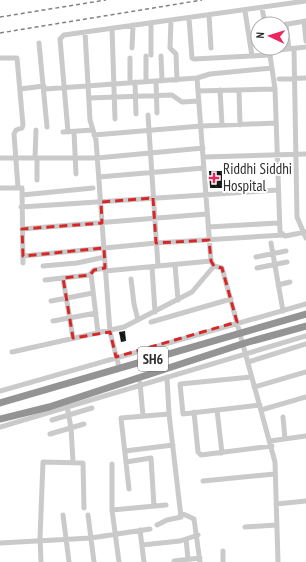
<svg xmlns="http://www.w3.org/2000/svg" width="306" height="562" font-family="'PT Sans Narrow',sans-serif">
<defs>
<pattern id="building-back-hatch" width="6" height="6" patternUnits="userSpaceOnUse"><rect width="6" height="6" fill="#141414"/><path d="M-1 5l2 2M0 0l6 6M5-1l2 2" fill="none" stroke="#2e2e2e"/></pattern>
</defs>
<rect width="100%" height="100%" fill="#fff"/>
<path fill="url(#building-back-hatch)" d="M209,171h13v17h-12z
M125,331l1,10 -5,1 -2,-10z"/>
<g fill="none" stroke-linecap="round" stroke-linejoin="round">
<path stroke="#cacaca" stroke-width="5" d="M262,8l3,16
M245,11l7,45
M209,15l2,33
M189,18l3,40 2,1 76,-4
M171,20l-1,28 6,6 1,26
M304,21l2,20
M151,23v32
M286,24l3,25
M282,25l24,-4
M112,28l3,91
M85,32l5,88 6,20 14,192 9,35
M39,43l8,84
M132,48l1,-23
M269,48l6,41 5,143 5,4 21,-4
M294,49l3,168 9,21
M270,51l36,-4
M146,56v25
M161,56l1,25
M0,58h17l6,67 -1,3 -6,2 -2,4 4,54
M130,58v24
M197,78l13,-4 62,-6
M279,79l27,-1
M156,81l1,32
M135,82l1,32
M20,89l24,-3
M45,89l152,-11 14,183 3,5 8,2 53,194 3,100
M220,90l2,35
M239,90l1,35
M198,91l77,-2
M89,98l83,-3 10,7 17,-1
M148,115l10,151
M63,132l30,-2
M68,132l-8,-93 4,-4 242,-34
M74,132l2,42
M94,135l107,-9 75,-3
M204,157l102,-3
M0,158h97l106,-10
M35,158l1,-28
M99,177l105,-9
M37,180v-22
M0,188h22l1,75
M22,195l71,-7
M21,207l257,-17
M208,227l70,-4
M22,229l185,-15
M271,243l12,68
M23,256l133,-13 127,-8
M256,257l30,-6
M175,265l3,35
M43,266l34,-3 28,-6
M152,267l3,45
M257,268l30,-6
M105,271l106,-10
M91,274l7,59
M63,278l10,60
M131,279l3,25 4,16
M45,280l44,-5 5,-5 11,-2
M278,285l12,-3
M51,301l42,-8
M53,321l43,-8
M151,322l80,-23
M12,352l112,-25 68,-35 22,-26
M248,362l58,-18
M167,377l2,37
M251,377l-71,7 3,30 77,-9
M140,383l3,33
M254,387l52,-15
M0,391l306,-87
M67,406l4,22 2,34
M217,410l5,43
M261,410l45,-13
M194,412l4,40 3,3 71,-9
M283,417l2,22
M52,420l40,-12
M0,427l306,-91
M50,434l34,-10
M270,441l36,-5
M125,451l48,-6
M126,462l25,-4 3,48
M112,464v46l7,52
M203,481l72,-7
M129,489l-8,-71 48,-4 12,103 -14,3 -10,5
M276,504l30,-3
M112,510l54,-5
M181,513l13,6 6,43
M63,515l6,47
M88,515l6,47
M245,527l31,-2
M140,530l4,32
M186,539l2,20
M0,543l91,-5 59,-9
M142,545l38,-4 18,-6
M223,551v11
M174,561l26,-3
M41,562l-1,-24 3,-76 40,1 1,45"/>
<path stroke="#949494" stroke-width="7" d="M0,403l306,-89
M0,419l49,-12 196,-64 61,-17"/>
<path stroke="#828282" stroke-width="1.5" stroke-dasharray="4 3" stroke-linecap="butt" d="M0,17l106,-17
M0,33l202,-33"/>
</g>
<path fill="none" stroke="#d62828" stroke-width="3" stroke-dasharray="8 5" stroke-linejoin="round" d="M153,198l3,45 53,-3 2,21 3,5 8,2 15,54 -121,35 -6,-25 -37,6 -10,-60 27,-3 4,-5 11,-2 -1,-20 -81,8 -1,-27 80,-6 -1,-21z"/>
<path fill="#ef245e" stroke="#fff" stroke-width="1.5" d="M212 172h4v4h4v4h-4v4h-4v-4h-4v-4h4z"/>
<g text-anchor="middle" stroke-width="4" stroke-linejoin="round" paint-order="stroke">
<rect fill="#fff" stroke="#6c6c6c" stroke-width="1" x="138" y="347" width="30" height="24" rx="3"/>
<g font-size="14" font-weight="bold" fill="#2d2d2d">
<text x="153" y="364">SH6</text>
</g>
<g font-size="15" fill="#2d2d2d" stroke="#fff" text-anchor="start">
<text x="223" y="174">Riddhi Siddhi<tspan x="223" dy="17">Hospital</tspan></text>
</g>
</g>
<g transform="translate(270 36) rotate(274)"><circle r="19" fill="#ffffff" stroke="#ababab"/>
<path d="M0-3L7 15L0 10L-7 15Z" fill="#ef245e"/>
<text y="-6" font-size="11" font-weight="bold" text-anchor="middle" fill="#2d2d2d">N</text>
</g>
</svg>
